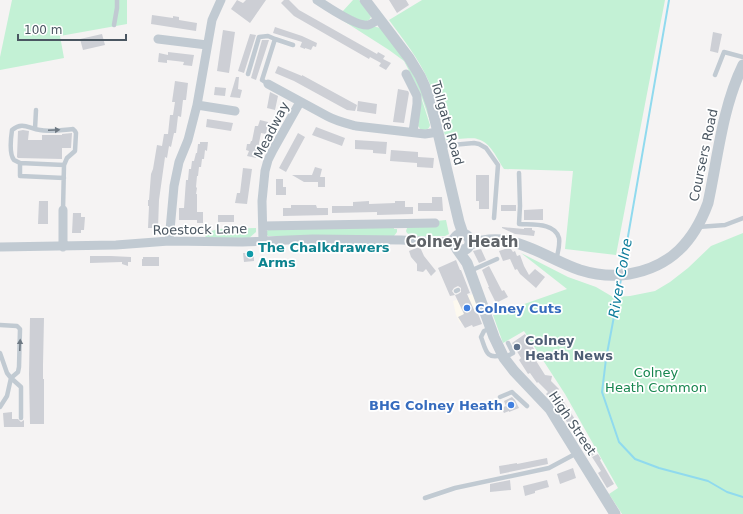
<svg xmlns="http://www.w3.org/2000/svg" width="743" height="514" font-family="'DejaVu Sans',sans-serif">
<rect width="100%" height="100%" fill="#f5f3f3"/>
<path fill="#fdf9ef" d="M473,294l6,15 -14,6 2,5 -7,3 -4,-8 -3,-14z"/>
<path fill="#c3f1d5" d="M12,0h115v24l-67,12 4,22 -64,12v-13z
M353,0h6l11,15 1,2 -2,3 -5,2 -22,-10z
M422,0h243l-49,255 -51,-6 8,-78 -69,-2c-7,-10 -13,-27 -27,-30 -5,-2 -24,1 -31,1 -5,-20 -9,-40 -17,-58 -10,-23 -26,-43 -40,-62z
M342,20l39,8 11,13 31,49 8,34 -11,-32 -16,-31 -15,-11z
M421,97l9,28c-1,5 -5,5 -9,5l-3,-4z
M446,220l3,14 -4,2h-33l-5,-3 -1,-2 1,-3 29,-7z
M394,227v2h3v3l-3,4h-126l-1,-1v-4l2,-2z
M256,228v4l-8,7h-41l-3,-5 13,-5z
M743,233v281h-121l-13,-20 9,-6 -53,-94 -41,-63 -21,12 -10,-28 74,-26 -46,-36 47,24 28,10 17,10 17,-1 25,-5 15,-9 18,-14 23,-22z"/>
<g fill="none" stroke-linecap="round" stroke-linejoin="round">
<path stroke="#90daee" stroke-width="2" d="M622,271l47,-271
M621,279l-15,80 -4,33 17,50 16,17 24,9 49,13 19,11 16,5"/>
</g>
<path fill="#cdcfd5" d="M237,0l6,3 3,-3h20l-16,23 -19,-14z
M284,0h5l10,10 78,44 1,-2 7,4 -2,3 8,4 -5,7 -7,-4 2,-3 -11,-6 -1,2 -75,-43 -13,-13z
M389,0h17l3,5 -12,8z
M152,15l21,3v-2l6,1v3l18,3 -1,8 -45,-7z
M275,27l27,9 15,7 -1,4 -3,-1 -2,4 -6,-2v1l-5,-2 2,-5 -29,-9z
M223,30l12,2 -6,41 -12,-2z
M713,32l9,2 -4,19 -8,-2z
M102,34l3,11 -22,5 -3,-11z
M250,34l6,1 -12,38 -6,-2z
M262,40h7l-13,40 -5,-2z
M168,52l26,3 -2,11 -9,-1 1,-3 -8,-1 -9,-1v3l-9,-1 1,-9 9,2z
M278,66l24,10v-1l55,30 -2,6 -8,-1 -53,-29 -19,-8z
M236,77h3l-1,12 4,1 -2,8 -10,-1z
M175,81l13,2 -2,17h-3l-2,17 -3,-1 -2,17h-2l-3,14 -2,-1 -2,12 -2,-1 -6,43 -1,28h-10l1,-22h-1v-6h1l2,-26 2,-5 4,-24 5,1 2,-12h4l2,-19h3l2,-13h-3z
M215,87l11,1 -1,8 -11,-1z
M398,89l10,2 1,2 -5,30 -11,-1z
M270,92l8,4 -3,14 -8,-2z
M358,101l19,3 -1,10 -19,-3z
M207,119l26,4 -2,8 -25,-4z
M260,120l8,2 -2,12 -5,-1 -5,25 -9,-2 2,-5 -3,-1 1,-6h3l1,-3h1l3,-15h3z
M316,127l29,11 -3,8 -30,-11z
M23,130l6,1 -1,9h14v-5h20v-1l10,-1 -1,15h-9v11l-44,-1 -1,-1 1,-26z
M298,133l7,4 -19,35 -7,-4z
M355,140l32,2 -1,12 -13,-1v-3l-18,-1z
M200,142h8l-1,9 -2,-1 -1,9h-2l-1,8h-2l-1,9h-1l-1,11 1,1 -1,6h1v18h6v11h-6v-3h-18v-12h5l2,-28h2l1,-11h2l1,-8h2l2,-8h1l1,-9h2z
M391,150l27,2v5l16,1 -1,10 -16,-1v-4l-27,-2z
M315,167l7,2 -2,8h5v10h-7v-5h-14l-12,-7h20z
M243,168l9,1 -5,35 -12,-1 2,-10h3z
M476,175h13v34h-10v-8h-3z
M276,179h7v8h3v8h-10z
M432,197h10l1,14h-25v-8h14z
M39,201h9v23h-10z
M369,201v3l26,-1v-2h10v6h8v7l-36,1v-3l-45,1v-7h21v-4z
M291,205h25l1,3h11v7l-45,1v-8h8z
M501,205h15v6h-15z
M543,209v11h-19v-10z
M73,213h8v4h4l-1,13h-3v3h-9z
M218,215h16v7h-16z
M502,227l22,2v-1h8v2l3,1 -1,5 -19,-2 -13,-6z
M419,247h1l4,9 12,15 -5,5 -5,-7 -3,3 -6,-1v-7l-6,-7 -2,-6z
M508,248l3,1 2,3 2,-1 2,5 3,-1 4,11 5,9 6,-6 10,8 -9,11 -16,-14 -3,-5 -2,1 -5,-11 -7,2 -4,-10z
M481,249l5,11 -7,3 -6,-12z
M243,253h11v8l-10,1z
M90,256h21l20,1v5h-3v4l-6,-2v-2l-32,1z
M143,257h16v9h-17v-7h1z
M456,260l4,10h1l9,23 -3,1 8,18 2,-1 5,13 -9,3 -1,-2 -7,3 -7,-11 6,-3 -9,-19 3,-1 3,-2v-4l-3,-2 -4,2 -2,3 3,4 -5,1 -12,-28z
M489,266l13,25 2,-1 4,7 -12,6 -8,-16h1l-7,-17z
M30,318h14l-1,47v14h1v45h-14l-1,-50z
M525,334l12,20 -4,2 12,19 7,1 -1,5 8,8 -2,2 21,33h-1l3,4 -7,4 -17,-28 -10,-10 2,-2 -10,-10 -1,1 -7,-10 -2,1 -9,-14 2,-2 -9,-15z
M512,397l3,3 4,8 -10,4v-1l-5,2 -3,-5 5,-2 -2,-5z
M12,412v7h6l3,3 3,-2v7h-20l-1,-14z
M591,444l5,9 -7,5 -6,-10z
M598,454l3,5 -1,1 14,24 -7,4 -9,-15 3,-2 -9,-14z
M547,458l1,6 -48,10 -1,-8 18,-3v1z
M573,468l3,10 -16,6 -3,-10z
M510,480l1,10 -21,2v-8z
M547,480l2,7 -14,4v2l-10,3 -2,-10z"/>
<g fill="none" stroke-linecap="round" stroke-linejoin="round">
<path stroke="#c1cad2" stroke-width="4.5" d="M114,25l3,-17v-8
M275,39l18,6
M248,74l11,-37 9,-1 7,3 -13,41 6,4
M715,75l9,-23 19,5
M35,129l1,-19
M441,146l33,-3 5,1 7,4 12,17 -4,53
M20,163c-2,-1 -4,-2 -6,-3 -5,-6 -3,-23 -2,-30 11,-9 17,-1 28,0 8,2 23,0 33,-1l2,2 1,2 -1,18 -8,7 -3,7
M519,173l1,33 -1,18c12,1 36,-2 40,14 1,7 -1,15 -3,22
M63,210l1,-45 -44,-2v13l44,2
M698,227l27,-2 18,-7
M470,271l27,-12
M456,291l2,-1
M0,325l17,1 3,3 -1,38 -1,5 -7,6 10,9v31
M491,328l-7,3 -3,6c5,13 5,23 21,18
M0,353l7,20 4,5 -4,18 -7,11
M504,358l9,-5 -5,-10
M500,397l12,-5 3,3 12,11
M425,498l30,-10 94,-20 28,-15"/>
<path stroke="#c1cad2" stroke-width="9" d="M317,0c9,6 41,27 51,25 4,-1 8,-4 11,-6
M158,39l49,6
M406,74l11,22v8l-4,28
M268,84l59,32c9,5 18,7 29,10l69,8 13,-2
M197,105l38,6
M263,226l172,-3
M169,241l5,-55 5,-24 9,-22 9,-35 15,-85 9,-20
M263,241l-1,-40 3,-30 3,-11 5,-10 27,-48
M0,247l116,-2 53,-4 73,1 46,-2 25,-1 88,1 44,2 9,-3
M63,247v-37"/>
<path stroke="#c1cad2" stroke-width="11" d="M365,0l44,58 11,18 5,11 7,20 27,115 4,12
M454 242a8 8 0 1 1 16 0a8 8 0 1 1-16 0Z
M471,244c42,-15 71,13 109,26 16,5 32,7 49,4 42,-7 65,-33 79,-71 10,-46 14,-95 35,-138
M457,249l10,14 27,74 10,21 10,13 36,38 11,18 54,87"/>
</g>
<defs><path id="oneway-solid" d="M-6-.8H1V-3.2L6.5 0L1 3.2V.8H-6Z"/></defs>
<g fill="#6e7983">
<use href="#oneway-solid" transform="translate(54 130) rotate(-2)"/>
<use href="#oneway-solid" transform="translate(20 345) rotate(-88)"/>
</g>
<circle fill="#0f9aa8" stroke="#fff" stroke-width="1.5" cx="250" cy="254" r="4"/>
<g fill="#3f7fe0" stroke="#fff" stroke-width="1.5">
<circle cx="467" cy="308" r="4"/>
<circle cx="511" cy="405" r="4"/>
</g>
<circle fill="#5c6f8a" stroke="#fff" stroke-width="1.5" cx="517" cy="347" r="4"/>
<g text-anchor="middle" stroke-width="3.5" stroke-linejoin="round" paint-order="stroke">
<g font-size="13" fill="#4a5661" stroke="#fff">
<text transform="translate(448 123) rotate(74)" y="5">Tollgate Road</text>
<text transform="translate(271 130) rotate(-63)" y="5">Meadway</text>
<text transform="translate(703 155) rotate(-78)" y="5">Coursers Road</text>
<text transform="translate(200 229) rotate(-1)" y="5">Roestock Lane</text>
<text transform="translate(573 423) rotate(56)" y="5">High Street</text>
</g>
<g font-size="13" font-weight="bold" fill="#0d838f" stroke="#fff" text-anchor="start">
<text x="258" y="252">The Chalkdrawers<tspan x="258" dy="15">Arms</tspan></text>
</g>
<g font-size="13" font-weight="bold" fill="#366cbe" stroke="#fff" text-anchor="start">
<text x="475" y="313">Colney Cuts</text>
<text x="503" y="410" text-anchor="end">BHG Colney Heath</text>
</g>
<g font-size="13" font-weight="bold" fill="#4e5e75" stroke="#fff" text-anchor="start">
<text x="525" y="345">Colney<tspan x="525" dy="15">Heath News</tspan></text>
</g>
<g font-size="13" fill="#17864f" stroke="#fff">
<text x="656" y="377">Colney<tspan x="656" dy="15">Heath Common</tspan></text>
</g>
<g font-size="14" font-style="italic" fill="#0c7c9b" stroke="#fff">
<text transform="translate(620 278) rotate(-80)" y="5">River Colne</text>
</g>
<g font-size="15" font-weight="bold" fill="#5f6368" stroke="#fff">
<text x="462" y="247">Colney Heath</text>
</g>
</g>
<path d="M18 34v6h108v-6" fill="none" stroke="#4a5661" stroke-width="2"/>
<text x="24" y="34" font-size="12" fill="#4a5661" stroke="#ffffff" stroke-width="3" paint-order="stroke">100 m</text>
</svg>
